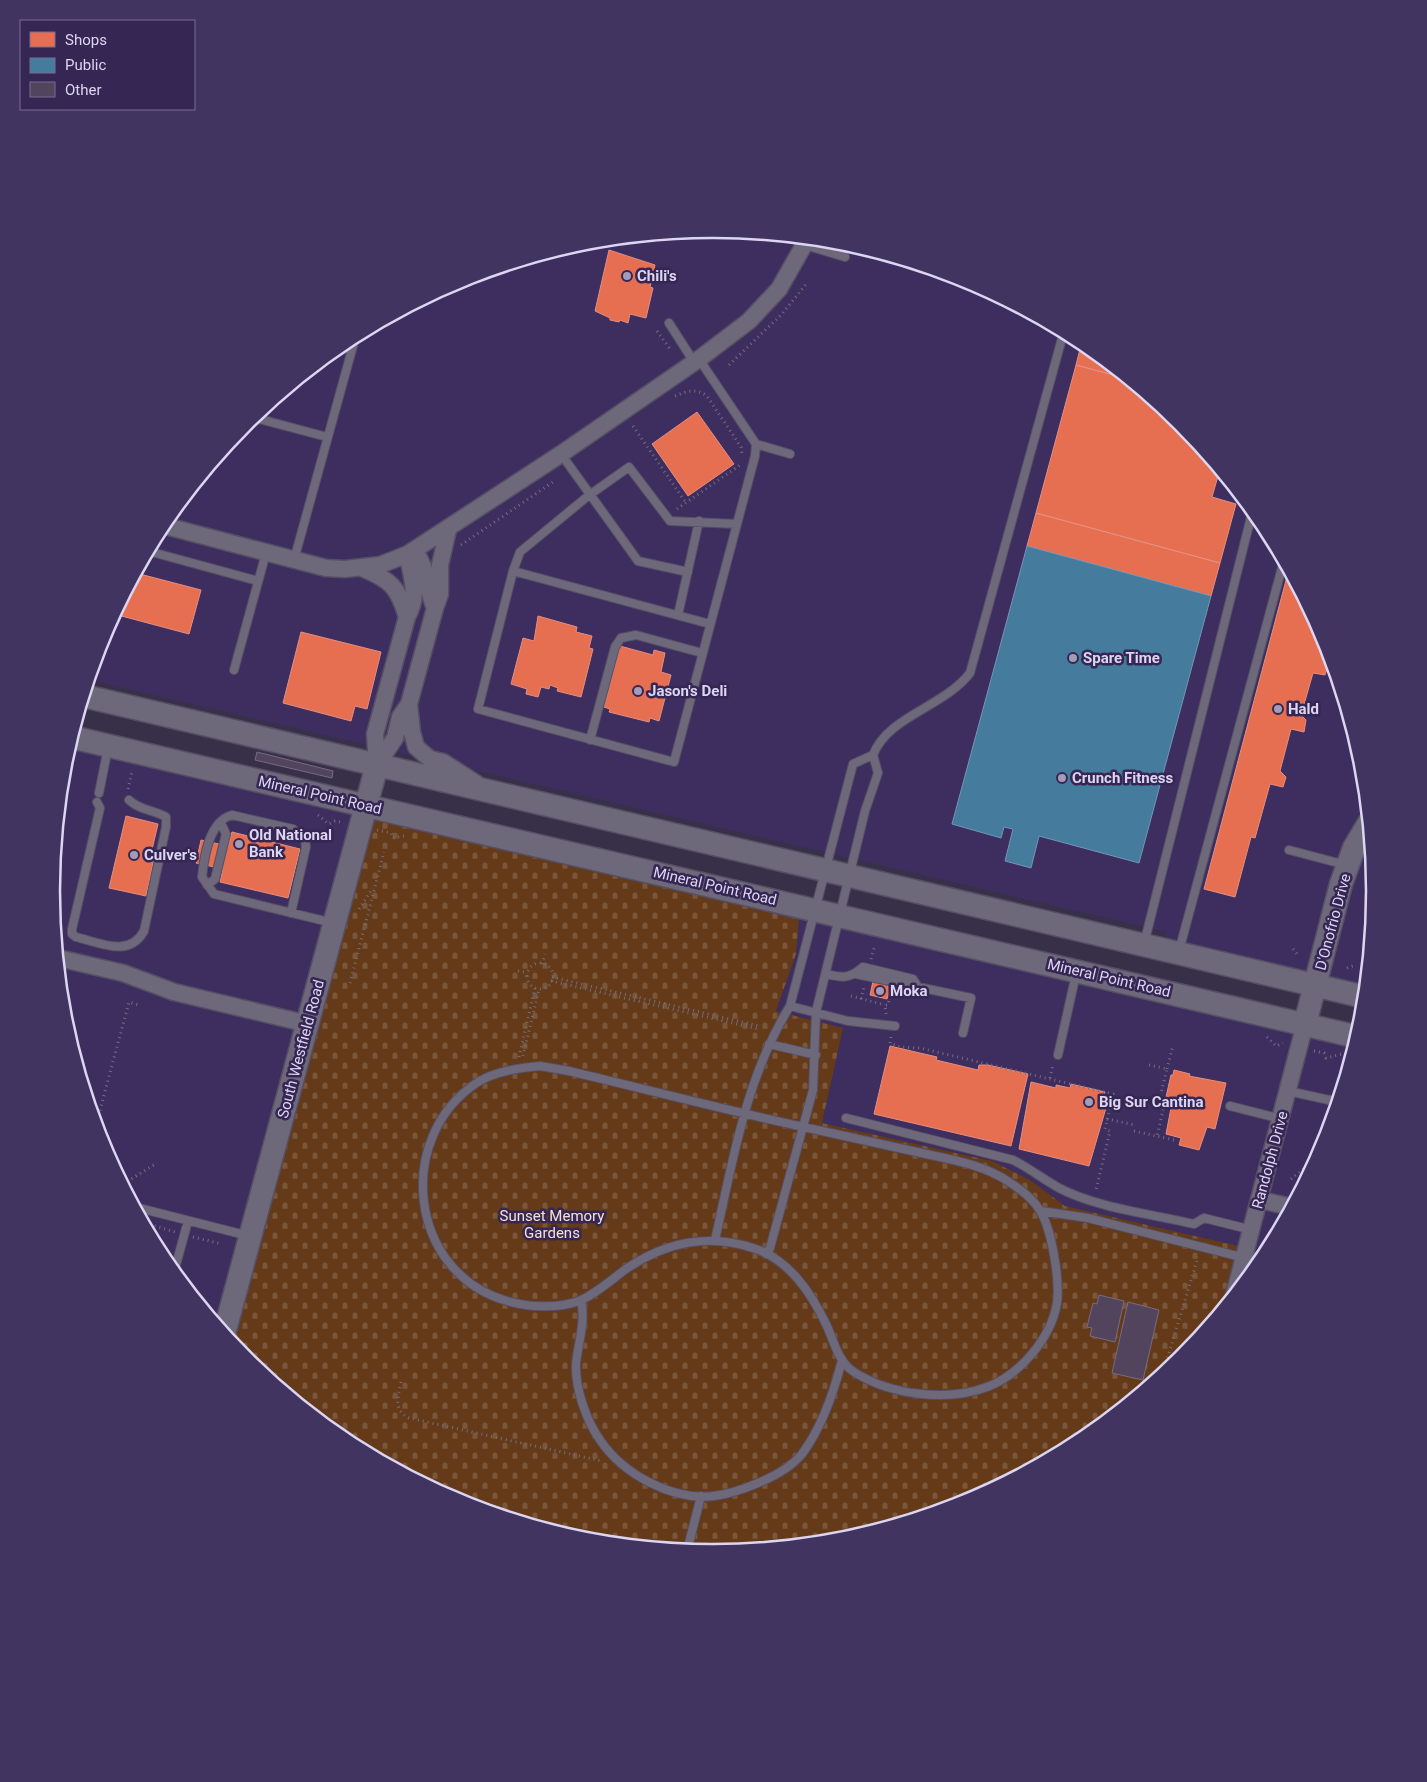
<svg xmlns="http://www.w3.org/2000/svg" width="1427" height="1782" font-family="Roboto,sans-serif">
<defs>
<pattern id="cemetery-stones" width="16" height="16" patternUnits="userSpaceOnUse" patternTransform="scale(1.25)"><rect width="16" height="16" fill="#643a19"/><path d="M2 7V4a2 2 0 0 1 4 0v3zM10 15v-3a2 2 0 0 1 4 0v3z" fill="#7a563b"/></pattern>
</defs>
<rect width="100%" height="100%" fill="#383048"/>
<path fill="#3e2e5f" d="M714,229l129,13 124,37 115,62 100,82 82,100 61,115 38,124 13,129 -11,106 -202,-49 3,-16 -1077,-252 13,-43 61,-114 82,-100 101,-83 114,-61 125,-38z
M71,737l296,69 -143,528 -61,-75 -61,-115 -38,-124 -13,-129 13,-129z
M800,906l558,131 -33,108 -61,114 -20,25 -17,-41 -162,-37 -35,-26 -38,-19 -170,-38 21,-95 -67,-17 20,-57z"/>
<path fill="url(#cemetery-stones)" d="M367,806l433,100 -4,48 -20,57 67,17 -21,95 170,38 38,19 35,26 182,42 -13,47 -52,64 -101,83 -114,61 -125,38 -129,12 -129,-13 -124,-37 -115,-62 -100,-82 -21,-25z"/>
<path fill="#e76f51" stroke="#e48e81" d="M609,250l46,15 -5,22 3,1 -7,30 -16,-4 -2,9 -8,-3 -1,2 -9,-2v-2l-15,-7z
M1082,341l46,38 -52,-14z
M1076,365l52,14 54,44 38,46 -8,28 24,7 -16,59 -184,-50z
M697,412l37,52 -46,32 -36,-52z
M1036,513l184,50 -9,33 -184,-50z
M1289,569l36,69 2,5 -5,16 6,6 -3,10 -12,-2 -12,42 5,5 -2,12 -13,-3 -11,42 6,6 -3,10 -13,-3 -15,54 -4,-1 -16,60 -31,-8z
M136,573l65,17 -12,44 -75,-20z
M538,616l39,11 -1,5 16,4 -3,12 4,1 -12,48 -24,-6 1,-3 -8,-3 -1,4 -8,-2 -3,10 -12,-3 1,-5 -16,-5 12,-46 11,3z
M301,632l80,20 -14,57 -12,-3 -4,15 -68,-18z
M620,646l33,9 1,-5 11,3 -4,19 10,3 -12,46 -9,-3 -1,4 -40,-10 1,-3 -6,-2z
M126,816l32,8 -8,34 4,1 -8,37 -37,-8z
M232,832l68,17 -12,49 -68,-16 3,-13 -27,-6 5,-23 27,6z
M873,981l18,4 -4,14 -17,-4z
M890,1046l47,11 -1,3 42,10 1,-5h9l40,9 -17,72 -137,-32z
M1174,1070l16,4 -1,2 37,7 -11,46 -8,-2 -8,23 -20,-5 2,-7 -15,-4 5,-26 -6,-1 3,-10h-2l5,-22h2z
M1031,1082l25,6v-3l14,3 1,-4 34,8 -3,15 4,1 -17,58 -70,-17z"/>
<path fill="#457b9d" stroke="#7296b6" d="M1027,546l184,50 -72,267 -100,-27 -8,32 -26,-7 8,-32 -9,-2 -3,11 -49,-14z"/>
<path fill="#51445c" stroke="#776c81" d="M257,752l76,19 -1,7 -77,-18z
M1099,1295l25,6 -9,41 -25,-6 2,-8 -5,-1 6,-24 4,1z
M1128,1302l31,8 -16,70 -31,-7z"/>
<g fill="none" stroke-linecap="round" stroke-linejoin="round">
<g stroke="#554f65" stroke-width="10">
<path id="lane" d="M805,245l40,12
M669,323l25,39
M699,359l57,85 -1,12 -81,306 -196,-53 35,-138 7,-19 68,-56 41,-29 41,54 67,3
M252,417l75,20
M756,444l34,10
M561,454l77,107 50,11
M148,551l110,30
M294,560l62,-225
M513,571l197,53
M678,615l21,-94
M234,670l32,-117
M590,740l25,-93 6,-9 15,-3 66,18
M99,793l9,-45
M97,802l3,6 -28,121v5l4,3c25,6 53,21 68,-6l22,-104v-10c-12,-7 -27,-7 -37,-17
M1289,850l57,15
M207,885l8,-6 11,-45 -5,-11
M291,913l15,-66 -1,-8 -12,-10 -61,-14c-23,6 -28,42 -30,62l12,17 119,29
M1144,944l109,-435
M1179,951l105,-391
M826,974c16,4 24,5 37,-7l50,12 5,8
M856,974l115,24 -8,35
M790,1006l58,15 47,5
M769,1044l47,11
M1058,1055l18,-81
M540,1066l29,5c84,20 168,42 253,60 32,7 63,14 95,21 31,7 66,12 92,30 11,7 23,16 30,27 13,19 21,72 18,94 -6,35 -37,72 -70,84 -40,15 -97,8 -133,-15 -16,-10 -20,-31 -28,-48 -15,-31 -36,-63 -70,-75 -47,-16 -89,-8 -130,20 -15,11 -30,25 -47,32 -22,8 -50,6 -72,0 -99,-28 -113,-165 -29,-219 18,-11 42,-14 62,-16z
M1288,1091l41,9 10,-1
M1230,1106l51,13
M846,1118l167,42c16,8 30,19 46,28 38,20 93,26 135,36l10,-6 48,12
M135,1207l114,29
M1041,1211l47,7 157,40
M715,1240c18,-80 31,-163 75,-234l63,-242 20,-9
M766,1254l4,-6 43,-158 3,-78 49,-201 13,-38 -5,-18c15,-39 71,-48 97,-82l94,-342
M174,1272l14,-51
M581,1300c5,23 -3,42 -5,64 -1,24 10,56 24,76 23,34 72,61 114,56 16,-2 30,-7 44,-13 15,-6 33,-16 44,-29 20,-27 32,-62 40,-94
M687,1551l14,-55"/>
</g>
<g stroke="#554f65" stroke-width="19">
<path id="street" d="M162,525l164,43 19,1 35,-4 28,-11 153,-100 138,-95 50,-38 30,-32 29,-51
M414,550c16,23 11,35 21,58
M362,568c29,12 36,19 45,49
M409,704l3,28 4,15 14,12 13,3 34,22
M377,765l18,-27 5,-21 9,-13 26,-96 5,-14v-29l8,-35
M377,765l-2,-31 32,-117c13,-24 4,-37 1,-63
M58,958l65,15 51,19 134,32
M1260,1200l32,7
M1234,1295l71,-271"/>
</g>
<g stroke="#554f65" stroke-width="25">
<path id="secondary" d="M84,696l1281,301
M71,737l1287,300
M1305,1024l36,-140 13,-36 15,-25
M224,1334l153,-569"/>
</g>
<path stroke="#736e7e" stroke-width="3" stroke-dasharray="1 4" stroke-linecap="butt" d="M657,331l13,18
M729,365l53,-51 25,-31
M675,396c12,-5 21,-8 32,0l34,51 1,7
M633,426l53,77
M677,509l63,-44
M461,545l92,-63
M128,789l4,-17
M318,815l11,9 6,-3 9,2
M377,830l14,3 2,5 11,-2
M359,909l14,-21
M1293,949l5,6
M871,959l4,-14
M527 976a13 13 0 1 1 26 0a13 13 0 1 1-26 0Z
M542,964l3,-10
M1347,968l8,-3
M518,971l9,2
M552,977l207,49
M551,981l207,48
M350,983l34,-131
M851,996l34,9
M861,999l3,-12
M886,1014l-1,-9h3l3,-12
M891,1037l-1,6 10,4 20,1 193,46 -8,35 5,2 -14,59
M1267,1037l9,9 7,-3
M1314,1051l10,2 2,5 16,-4
M523,1056l16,-67
M519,1057l16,-69
M1149,1065l18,4 -8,32 6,1 -8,34
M1167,1069l6,-24
M1050,1078l3,-14
M1107,1119l28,6
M96,1125l33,-123 10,3
M1134,1131l40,9
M1291,1179l27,-22
M123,1184l34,-21
M145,1223l30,9
M193,1237l29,7
M401,1382c-3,16 -8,28 8,36l193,43
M1152,1383l14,-20 32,-106"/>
<use href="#lane" stroke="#6e687b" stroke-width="8"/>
<use href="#street" stroke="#6e687b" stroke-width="16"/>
<use href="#secondary" stroke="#6e687b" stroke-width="22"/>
</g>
<g fill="#a39cb6" stroke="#352653" stroke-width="2">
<circle cx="627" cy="276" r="5"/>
<circle cx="1073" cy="658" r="5"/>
<circle cx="638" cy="691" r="5"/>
<circle cx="1278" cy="709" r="5"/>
<circle cx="1062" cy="778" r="5"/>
<circle cx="239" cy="844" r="5"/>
<circle cx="134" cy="855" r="5"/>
<circle cx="880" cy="991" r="5"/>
<circle cx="1089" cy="1102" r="5"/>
</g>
<g text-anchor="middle" stroke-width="5" stroke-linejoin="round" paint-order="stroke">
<g font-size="15" font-weight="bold" fill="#dcd6f2" stroke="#352653" text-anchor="start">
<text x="637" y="281">Chili's</text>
<text x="1083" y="663">Spare Time</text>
<text x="648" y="696">Jason's Deli</text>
<text x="1288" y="714">Hald</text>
<text x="1072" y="783">Crunch Fitness</text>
<text x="249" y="840">Old National<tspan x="249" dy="17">Bank</tspan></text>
<text x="144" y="860">Culver's</text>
<text x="890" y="996">Moka</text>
<text x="1099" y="1107">Big Sur Cantina</text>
</g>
<g font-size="15" fill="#dcd6f2" stroke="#352653">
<text transform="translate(320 795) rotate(13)" y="5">Mineral Point Road</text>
<text transform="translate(715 886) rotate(13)" y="5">Mineral Point Road</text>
<text transform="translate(1333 922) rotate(-75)" y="5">D'Onofrio Drive</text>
<text transform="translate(1109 978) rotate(13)" y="5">Mineral Point Road</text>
<text transform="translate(301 1049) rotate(-75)" y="5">South Westfield Road</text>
<text transform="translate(1270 1160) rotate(-75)" y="5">Randolph Drive</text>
</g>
<g font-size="15" fill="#f5e0d2" stroke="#352653">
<text x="552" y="1221">Sunset Memory<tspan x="552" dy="17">Gardens</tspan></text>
</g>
</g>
<path d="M0 0H1427V1782H0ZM60 891a653 653 0 1 1 1306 0a653 653 0 1 1-1306 0Z" fill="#423460" fill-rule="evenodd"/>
<path fill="none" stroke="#dcd6f2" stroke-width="2.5" d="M60 891a653 653 0 1 1 1306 0a653 653 0 1 1-1306 0Z"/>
<rect x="20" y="20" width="175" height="90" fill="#352653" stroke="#786c93"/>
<rect x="30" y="32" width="25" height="15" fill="#e76f51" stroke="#786c93"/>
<text x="65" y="45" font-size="15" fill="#dcd6f2">Shops</text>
<rect x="30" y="58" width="25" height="15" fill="#457b9d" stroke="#786c93"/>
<text x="65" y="70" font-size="15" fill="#dcd6f2">Public</text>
<rect x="30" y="82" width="25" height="15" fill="#51445c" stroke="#786c93"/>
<text x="65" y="95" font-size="15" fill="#dcd6f2">Other</text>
</svg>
